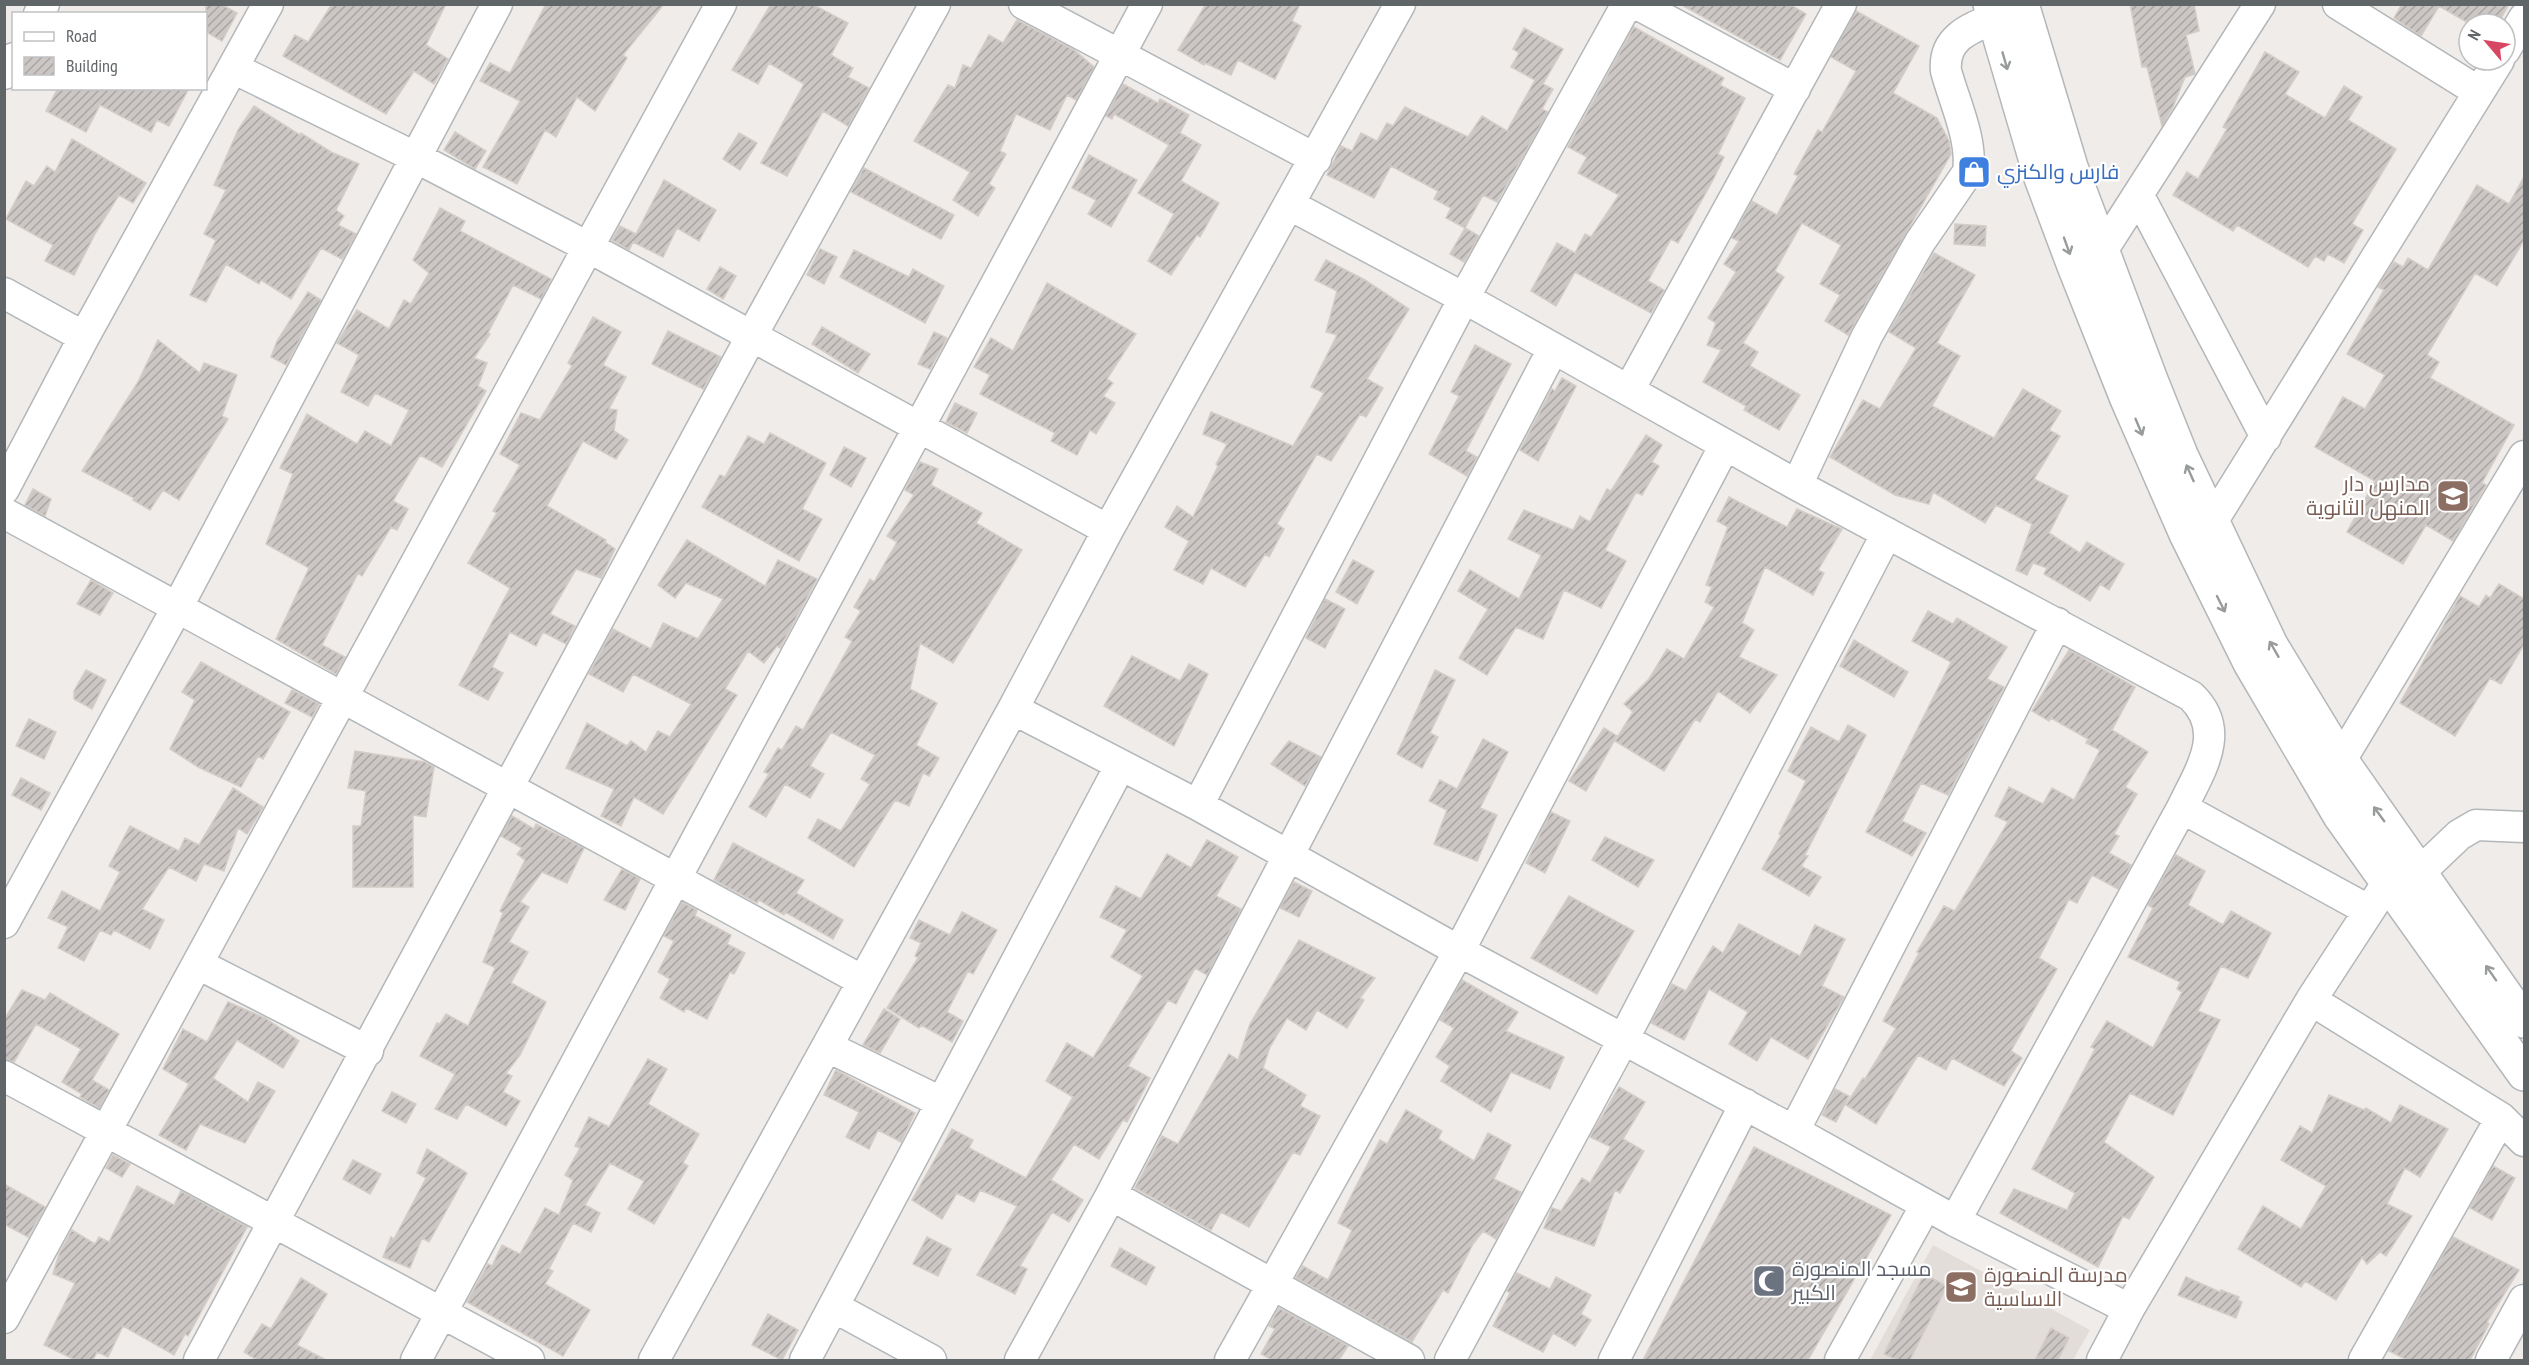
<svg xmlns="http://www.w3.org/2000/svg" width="2529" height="1365" font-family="'PT Sans Narrow',Cairo,sans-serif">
<defs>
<pattern id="building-hatch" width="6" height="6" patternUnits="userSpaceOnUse" patternTransform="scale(1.5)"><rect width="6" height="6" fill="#ccc7c5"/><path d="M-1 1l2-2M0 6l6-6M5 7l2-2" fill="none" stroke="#a9a5a4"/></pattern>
</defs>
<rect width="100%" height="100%" fill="#f0ece9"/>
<path fill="#e3ddda" d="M1933,1245l157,85 -17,30h-203z"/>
<path fill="url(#building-hatch)" stroke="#d4cdc7" stroke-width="1.5" d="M206,4h15l16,9 -15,28 -16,-9z
M332,4h114l-20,41 22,14 -14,25 -20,-13 -28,43 -103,-58 12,-21 13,7z
M546,4h118l-41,51 4,3 -32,53 -18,-14 -21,40 -11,-7 -28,54 -34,-17 37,-66 -40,-20 10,-18 20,10z
M771,4h41l36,19 -17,32 22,13 -5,9 21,11 -21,38 -25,-15 -36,65 -26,-13 43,-79 -35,-21 -11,21 -26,-14z
M1206,4h94l-8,17 9,5 -26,53 -37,-19 -7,15 -26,-12 -1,2 -26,-15z
M1680,4h109l17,10 -26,46z
M2130,4h64l5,27 -13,4 9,39 -10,3 -12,30 -11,19 -15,-59h-5z
M2402,4h107l-11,20h-28l-31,-18 -18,30 -27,-18z
M1856,11l63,35 -26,47 44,25 12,23 2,13 -103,181 -23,-14 15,-26 -20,-11 21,-39 -39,-22 -27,48 9,6 -41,66 15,9 -8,14 50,29 -21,35 -35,-20 2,-4 -43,-24 18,-32 -14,-5 9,-22 -8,-5 28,-46 -12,-8 15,-23 -7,-3 20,-37 25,14 21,-39 -4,-2 24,-44 4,2 34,-61 -25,-14z
M1017,20l57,30 20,17 -18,33 -9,-5 -17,35 -34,-16 -16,37 6,3 -17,30 6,4 -17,28 -25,-16 17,-28 -56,-31 34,-56 7,3 8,-23 8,3 18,-33 14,8z
M1634,27l90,51 -4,7 25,13 -27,56 6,3 -11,23 -35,63 -7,-4 -23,42 16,9 -13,23 -76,-41 -19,34 -25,-15 26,-48 18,10 10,-19 6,3 28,-42 -41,-22 9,-16 -19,-10z
M1524,28l39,21 -20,35 10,5 -11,20 6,3 -51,90 -14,-7 -18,33 14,8 -15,26 -14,-8 15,-26 -19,-10 5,-10 -17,-9 4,-8 -47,-25 -17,32 -47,-23 14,-29 11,5 9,-18 16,8 10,-18 6,3 12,-19 63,30 14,-21 25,15 28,-51 -24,-13 8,-14 -6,-4z
M2265,52l34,20 -14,22 40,24 19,-32 18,11 -14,23 48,29 -44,75 11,6 -19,33 -16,-9 -4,7 -9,-5 -7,11 -71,-42 -4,6 -60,-36 14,-23 11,7 29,-50 -4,-2z
M1123,84l35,19 2,-4 29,16 -9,18 21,12 -20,36 38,22 -19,34 -3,-2 -26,40 -23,-14 26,-47 -36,-21 31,-48 -55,-31 -2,5 -6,-3z
M58,88h131l-20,38 -12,-6 -6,12 -51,-27 -14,27 -40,-21z
M254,106l46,29 1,-2 30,19 28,12 -23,46 8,6 -6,9 18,9 -14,25 -21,-11 -30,51 -30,-19 -2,4 -33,-20 -20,38 -16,-7 26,-55 -12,-6 22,-44 -12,-5 24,-55z
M455,132l31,19 -11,18 -31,-19z
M739,133l18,10 -17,27 -17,-11z
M72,139l74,44 -13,20 -14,-8 -23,37 -22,43 -29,-14 8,-16 -47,-26 20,-38 8,5 13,-20 8,6z
M1089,155l48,25 -26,47 -23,-13 8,-14 -24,-12z
M864,168l90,47 -13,24 -90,-47z
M2524,177v63l-27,46 -22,-13 -48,82 12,7 -9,16 84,47 -32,58 4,2 -33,56 -27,-16 -23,39 -56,-32 28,-51 -60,-34 28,-50 22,12 20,-34 -38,-21 37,-64 -6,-3 16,-25 9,5 5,-9 20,12 49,-85 32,19z
M664,180l52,30 -17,31 -22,-13 -14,29 -30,-15 -4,8 -17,-10 8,-14 16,8z
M440,208l25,13 -5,10 91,48 -10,20 -28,-14 -25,48 2,1 -16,24 13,5 -9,23 8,5 -44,76 -22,-12 -27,46 15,8 -11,21 -6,-3 -29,49 -4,-3 -36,72 23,12 -9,17 -60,-35 33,-71 -43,-24 27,-70 -13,-6 27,-54 50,30 8,-13 26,15 18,-36 -34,-17 -7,13 -27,-14 18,-37 -22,-12 20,-33 32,19 15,-29 7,4 18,-31 -16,-13z
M1955,224l31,2 -1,20 -31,-2z
M820,249l17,8 -13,27 -17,-9z
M854,250l55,27 4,-8 31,17 -19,37 -85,-46z
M1934,253l41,22 -38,68 23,13 -28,50 62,32 29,-49 38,22 -12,19 11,6 -26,43 34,17 -19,37 31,20 7,-11 37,22 -15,26 -9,-6 -10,17 -46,-27 3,-6 -14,-5 -6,12 -11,-5 16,-46 -36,-19 -11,18 -52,-31 -4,12 -34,-9 -65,-38 33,-57 17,9 36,-61 -27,-16z
M1326,260l39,20 44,29 -42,70 16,9 -17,29 -6,-3 -29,47 -14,-7 -40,70 7,5 -15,28 -4,-3 -20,33 -34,-19 -8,16 -29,-14 15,-29 -24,-14 12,-21 16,11 25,-51 -2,-2 11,-20 -24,-10 8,-22 82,34 31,-53 -13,-6 26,-52 -11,-3 11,-41 -22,-11z
M720,267l16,9 -13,23 -16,-10z
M1047,283l89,51 -29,45 6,4 -10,13 12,7 -19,31 -6,-4 -13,25 -26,-14 4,-8 -75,-39 10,-19 -16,-8 17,-29 22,13z
M308,292l13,8 -35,65 -15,-8 6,-16z
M593,317l28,15 -18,33 23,12 -17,32 8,1 -3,21 14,9 -12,19 -33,-18 -36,65 59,34 -1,2 10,7 -14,29 -25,-9 -26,45 25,12 -9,18 -23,-12 -7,14 -26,-14 -18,35 11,6 -15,27 -29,-15 51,-97 -42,-25 29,-50 -4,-2 27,-46 -20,-11 21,-41 19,7 32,-54 -4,-3z
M822,327l48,27 -12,19 -46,-29z
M668,331l53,26 -18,32 -51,-25z
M934,332l13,6 -17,31 -12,-5z
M158,340l42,33 4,-10 33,12 -15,41 6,3 -49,81 -16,-10 -13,20 -17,-10 1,-2 -52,-27 56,-89z
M1475,345l36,19 -45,87 11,6 -10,19 -38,-22 30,-58 -8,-4z
M1562,378l14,8 -38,75 -18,-11 32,-61 3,2z
M955,403l22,10 -10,20 -21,-11z
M770,433l56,30 -24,46 20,10 -23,42 -97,-54 18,-32 5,2 23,-41 16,8z
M1646,435l16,10 -10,17 7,4 -17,29 -6,-3 -31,58 21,11 -25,47 -37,-18 -21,49 -27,-12 -29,48 -28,-17 29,-49 -30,-18 12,-21 49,29 22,-44 -33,-16 16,-29 49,20 7,-14 10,6 17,-33 4,2z
M844,447l22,11 -15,29 -21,-12z
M920,462l18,7 -7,16 51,28 -6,10 46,27 -69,113 -33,-20 -10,46 27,14 -21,42 23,13 -10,18 -6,-3 -14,33 -14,-6 -41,67 -46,-29 10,-19 23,12 29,-47 -9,-5 14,-24 -44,-23 -21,34 14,8 -14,24 -25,-14 -19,33 -17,-10 20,-33 -5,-2 14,-24 4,2 14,-24 7,4 49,-89 -7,-4 16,-26 -7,-4 16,-28 4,3 23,-40 -10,-6 27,-41 -9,-5z
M33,489l18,10 -6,17 -20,-11z
M1729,497l58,30 10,-18 45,20 -24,41 6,3 -11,22 -48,-28 -23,56 12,7 -15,27 38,18 -27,38 -32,-22 -18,31 -5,-3 -31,52 -49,-30 18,-29 -9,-8 25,-25 18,-30 17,10 30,-52 -9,-5 7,-15 -6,-2 22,-58 -11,-6z
M687,540l78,46 13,-26 39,19 -37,69 -3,-2 -13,17 -16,-12 -23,38 12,6 -74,119 -29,-17 -13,29 -20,-10 13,-27 -48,-21 21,-45 40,23 4,-5 15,11 12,-21 12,6 21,-33 -58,-30 -10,18 -34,-18 24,-45 38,20 12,-26 35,16 25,-40 -37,-16 -11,15 -17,-13z
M1353,560l21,11 -17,33 -21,-12z
M91,580l22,13 -13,22 -23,-11z
M2499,584l25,15v45l-23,40 -11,-6 -35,58 -55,-33 60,-107 19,11 7,-12 4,3z
M1325,599l20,10 -20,39 -19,-10z
M1928,611l25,13 4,-6 50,29 -20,32 17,8 -56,108 -27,-12 -19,38 24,12 -14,23 -46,-24 85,-170 -39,-21z
M1854,640l54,32 -14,25 -54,-31z
M2069,650l66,37 -23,43 36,22 -23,35 12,7 -23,40 5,2 -10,17 22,12 -13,24 -26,-14 -15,28 -8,-4 -30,59 18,11 -46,82 11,7 -18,28 -52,-28 -6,12 -28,-15 -42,69 -30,-19 17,-27 2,1 31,-51 -13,-7 36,-68 -2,-1 27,-46 11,5 53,-89 -13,-6 14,-29 34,17 9,-16 22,12 26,-50 -14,-7 2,-4 -37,-21 -2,3 -17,-10z
M1132,656l48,25 9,-17 19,10 -34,72 -70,-40z
M201,662l89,50 -27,47 -5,-3 -17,31 -43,-20 -28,-18 25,-49 -13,-8z
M86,670l20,10 -14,29 -18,-10v-8z
M1435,670l20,10 -25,53 8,4 -16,31 -25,-14z
M292,690l27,14 -7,13 -27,-14z
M29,719l27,13 -12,27 -28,-13z
M1848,725l18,10 -61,120 3,1 -7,10 20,11 -12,19 -47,-27 19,-34 -2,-1 27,-53 -18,-10 23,-44 28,15z
M1604,728l13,8 -31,55 -17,-10z
M1483,739l25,13 -28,56 17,7 -20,46 -43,-17 13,-34 -18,-9 11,-21 17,9z
M1289,741l32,16 -16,29 -34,-22z
M355,751l70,11 9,5 -8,50 -13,-2v72h-60v-61h8l5,-35 -18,-3z
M21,778l29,15 -9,17 -29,-15z
M233,788l30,19 -16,27 -9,-6 -14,43 -20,-7 -8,17 -27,-14 -27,42 22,11 -14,29 -36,-19 -3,5 -11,-5 -16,31 -26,-13 10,-21 -20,-9 14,-27 38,20 20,-39 -11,-6 21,-40 49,25 6,-13 14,7z
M1551,812l19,9 -25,52 -19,-10z
M512,816l22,13 2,-5 48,24 -17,35 -25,-11 -22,30 9,5 -20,35 19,10 -17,31 35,19 -26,53 -14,18 6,3 -9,16 17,9 -14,25 -40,-22 -9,15 -22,-10 20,-35 -35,-18 17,-33 3,1 6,-10 22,12 29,-62 -3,3 -11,-5 20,-49 -3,-2 25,-51 -8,-6 5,-6 -21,-12z
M1605,837l49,23 -16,27 -46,-27z
M1207,840l31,17 -22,39 25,13 -34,66 -12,-7 -19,36 -8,-4 -40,66 22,12 -23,44 -4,-2 -24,39 -25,-15 -23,36 32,20 -14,22 -17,-10 -32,54 7,3 -12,25 -38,-19 40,-69 -37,-16 -6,12 -17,-9 -15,26 -30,-19 40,-71 21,11 -4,8 57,30 47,-81 -27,-16 21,-38 26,15 50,-82 -32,-19 16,-27 -27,-13 16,-31 25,13 26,-45 24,14z
M733,843l71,37 -8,13 47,27 -10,19 -48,-27 -1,3 -25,-15 -2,3 -43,-23z
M2176,855l29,16 -17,34 35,20 8,-14 40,22 -23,45 -27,-12 -23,45 22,9 -47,95 -43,-22 -26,49 50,35 -25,42 -6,-3 -25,51 -98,-54 14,-24 53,21 8,-17 -43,-24 63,-120 -4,-2 16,-26 46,27 29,-56 -5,-3 3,-7 -52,-25 25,-49 -5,-3z
M622,869l18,10 -15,31 -21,-10z
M1294,882l18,9 -13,26 -19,-9z
M1569,896l65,35 -37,63 -66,-36z
M682,902l15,8 -2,6 36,19 -4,9 18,9 -11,21 -4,-2 -23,47 -21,-11 -2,4 -24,-14 10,-19 -12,-7 16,-31 -10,-5z
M962,912l35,18 -24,44 -5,-3 -21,41 16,9 -11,21 -31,-17 -2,3 -32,-20 31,-50 -3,-2 6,-13 -11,-5 9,-18 31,15z
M1739,924l61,32 15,-31 30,14 -23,47 22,11 -36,62 -37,-22 -14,24 -28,-17 19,-32 -39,-23 -25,51 -33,-17 21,-39 14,7 27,-45 10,7z
M1299,940l76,38 -15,20 4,2 -17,28 -30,-18 -11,20 -19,-12 -17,29 -7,21 43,27 -6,11 20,10 -20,39 -7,-3 -44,75 -28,-15 -10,18 -76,-42 27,-52 16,8 51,-90 9,6 12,-36z
M1462,980l56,32 -12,19 58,26 -14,32 -39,-17 -20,40 -50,-31 9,-15 -14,-9 18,-29 -14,-8z
M22,990l23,10 5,-7 69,41 -27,46 17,10 -10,18 -19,-11 2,-3 -20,-12 19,-33 -45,-25 -22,38 -10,-3v-39z
M228,1002l37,16 34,23 -16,27 -46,-28 -24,38 35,24 10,-20 17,9 -30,52 -45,-19 -14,26 -27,-15 30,-51 -26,-15 20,-40 24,13z
M884,1009l16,10 -20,34 -17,-8z
M648,1059l19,10 -19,35 51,30 -16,29 5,3 -34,58 -26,-15 16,-28 -34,-18 -25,42 15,8 -9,19 -18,-9 -24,46 4,2 -8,13 45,26 -27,46 -96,-54 21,-38 4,2 10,-21 18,9 25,-46 14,7 14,-35 -8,-5 15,-27 -5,-2 14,-29 20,10z
M836,1070l79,43 -14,29 -23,-12 -9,19 -23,-12 13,-25 -35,-17z
M1619,1087l26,15 -22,37 21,12 -24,42 -5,-3 -21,56 -50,-18 8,-20 9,3 21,-33 8,5 21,-36 -21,-10z
M1835,1089l14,7 -13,26 -14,-7z
M392,1092l24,12 -10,19 -24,-12z
M2329,1095l35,15 2,-2 25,15 9,-18 48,24 -28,48 -15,-9 -18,36 25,12 -26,40 -6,-4 -13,12 -5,-7 -26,43 -31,-19 -4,6 -63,-38 25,-43 38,23 25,-43 -45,-26 19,-34 12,7z
M1406,1110l36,21 -4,8 36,22 14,-28 23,12 -17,34 27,13 -25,47 -13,-8 -10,13 -25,49 -5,-3 -31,52 -116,-64 7,-12 25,14 24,-50 -14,-7 12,-25 30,-58 7,4z
M1754,1147l137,68 -83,145h-165z
M427,1149l40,24 -38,69 -7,-4 -12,30 -27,-11 8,-20 3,2 32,-61 -9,-5z
M113,1155l17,9 -8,13 -16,-9z
M353,1160l28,14 -11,20 -27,-15z
M2493,1166l22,12 -23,42 -22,-12z
M4,1184l41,23 -17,30 -24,-13z
M137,1186l37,19 7,-14 66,36 -59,109 -3,-2 -11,21 -51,-29 -15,31 -11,-5 -4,8h-18l-31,-15 31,-62 -22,-9 6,-20 13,-24 23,14 4,-7 10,5z
M927,1237l24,12 -13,27 -25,-12z
M2453,1237l66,33 -32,52 2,2 -19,36h-63l-18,-9z
M1120,1248l35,19 -9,18 -35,-19z
M1517,1273l33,16 6,-12 35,18 -10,19 10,6 -16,26 -22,-13 -10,19 -50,-26 17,-33 -3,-2z
M1924,1274l23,12 -37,74h-13l-13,-6z
M2186,1277l34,15 1,-2 18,7 -1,3 4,2 -6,16 -58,-23z
M301,1278l26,16 -30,51 29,15h-69l-13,-8 18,-28 9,5z
M1279,1308l69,38 -9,14h-67l-11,-6 14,-25 -6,-3z
M768,1314l30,16 -16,30 -30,-15z
M2051,1328l18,10 -11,22h-23z"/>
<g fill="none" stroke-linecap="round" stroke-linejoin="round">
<g stroke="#b3b7b9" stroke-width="33">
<path id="minor" d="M1024,4l292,155
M1637,4l158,85
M2338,4l141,88
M39,14l5,-10
M2505,50l19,-32
M233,68l182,89 173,90 520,283
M4,74l10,-16
M2139,196l127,241
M1290,205l174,93 333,187 394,211c37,35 9,74 -9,112
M2102,251l158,-247
M4,293l80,44
M1629,390l212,-386
M1797,485l70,-149 53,-94 48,-70c5,-32 -14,-71 -22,-101 -3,-32 22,-42 47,-52
M4,489l80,-152 184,-333
M4,513l859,468
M2212,522l287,-462
M1013,709l185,96 261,146 335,180 161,90 174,88
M2341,760l183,-304
M1198,805l266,-507 163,-294
M2420,872l39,-37 17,-10 48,2
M4,923l173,-315 320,-604
M198,964l170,87
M2311,1000l190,118 23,23
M828,1047l113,55
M4,1076l525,284
M1794,1131l263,-508
M1111,1195l298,165
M1955,1221l227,-413 186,102
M834,1307l97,53
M4,1318l717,-1314
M199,1360l552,-1023 184,-333
M416,1360l731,-1356
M654,1360l359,-651 95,-179 292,-526
M805,1360l315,-594
M1020,1360l91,-165 442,-846
M1230,1360l229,-409 266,-506
M1450,1360l173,-320 264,-507
M1614,1360l131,-256
M1840,1360l86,-155
M2102,1360l27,-51 182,-309 69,-106
M2364,1360l137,-242
M2491,1360l33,-60"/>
</g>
<g stroke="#b3b7b9" stroke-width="36">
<path id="secondary" d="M1990,4l51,174 33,88 53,133 59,135 64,129 90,153 184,258
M2022,4l49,163 80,213 30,75 90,190 70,115 183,261"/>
</g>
<use href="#minor" stroke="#fff" stroke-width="30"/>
<use href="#secondary" stroke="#fff" stroke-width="33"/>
</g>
<defs><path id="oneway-shaft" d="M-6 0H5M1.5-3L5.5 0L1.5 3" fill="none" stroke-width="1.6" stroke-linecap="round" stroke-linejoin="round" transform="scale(1.5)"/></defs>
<g stroke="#989b9c">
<use href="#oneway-shaft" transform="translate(2005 61) rotate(74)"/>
<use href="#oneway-shaft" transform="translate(2067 246) rotate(70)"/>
<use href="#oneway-shaft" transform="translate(2139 427) rotate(67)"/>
<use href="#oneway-shaft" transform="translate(2190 473) rotate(-114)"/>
<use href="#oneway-shaft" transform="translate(2221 604) rotate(63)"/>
<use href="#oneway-shaft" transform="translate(2274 649) rotate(-120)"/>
<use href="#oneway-shaft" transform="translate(2379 814) rotate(-126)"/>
<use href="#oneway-shaft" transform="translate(2491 973) rotate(-125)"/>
</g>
<defs>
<g id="shop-square" transform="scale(1.725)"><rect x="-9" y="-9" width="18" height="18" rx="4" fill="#3f7fe0" stroke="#fff"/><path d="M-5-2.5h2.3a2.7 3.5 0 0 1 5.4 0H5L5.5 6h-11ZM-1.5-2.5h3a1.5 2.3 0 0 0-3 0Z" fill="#fff"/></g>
<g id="school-square" transform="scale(1.725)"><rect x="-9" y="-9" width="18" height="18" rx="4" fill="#8d6e63" stroke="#fff"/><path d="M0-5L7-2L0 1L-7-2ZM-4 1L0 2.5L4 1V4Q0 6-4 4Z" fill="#fff"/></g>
<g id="mosque-square" transform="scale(1.725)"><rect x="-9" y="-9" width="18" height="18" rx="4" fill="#6b7280" stroke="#fff"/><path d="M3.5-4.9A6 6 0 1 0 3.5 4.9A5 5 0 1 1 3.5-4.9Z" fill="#fff"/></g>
</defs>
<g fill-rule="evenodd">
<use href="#shop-square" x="1974" y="172"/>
<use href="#school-square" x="2453" y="496"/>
<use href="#mosque-square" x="1769" y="1281"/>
<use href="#school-square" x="1961" y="1287"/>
</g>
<g text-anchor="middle" stroke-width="4.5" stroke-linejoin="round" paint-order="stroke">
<g font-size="21" fill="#366cbe" stroke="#fff" text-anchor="start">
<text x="1997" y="179">فارس والكنزي</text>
</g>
<g font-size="21" fill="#785e54" stroke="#fff" text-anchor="end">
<text x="2430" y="491">مدارس دار<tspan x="2430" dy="24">المنهل الثانوية</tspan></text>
<text x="1984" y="1282" text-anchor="start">مدرسة المنصورة<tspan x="1984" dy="24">الاساسية</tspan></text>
</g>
<g font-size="21" fill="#5b616d" stroke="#fff" text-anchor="start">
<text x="1792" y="1276">مسجد المنصورة<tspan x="1792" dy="24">الكبير</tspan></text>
</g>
</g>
<rect width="2529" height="1365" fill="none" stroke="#606567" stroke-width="12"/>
<rect x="12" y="12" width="195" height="78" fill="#ffffff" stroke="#bfc1c2" stroke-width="1.5"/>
<rect x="24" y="32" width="30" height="9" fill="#ffffff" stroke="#bfc1c2" stroke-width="1.5"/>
<text x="66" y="42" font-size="18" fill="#606567">Road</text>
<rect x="24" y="57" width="30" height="18" fill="url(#building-hatch)" stroke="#bfc1c2" stroke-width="1.5"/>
<text x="66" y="72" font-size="18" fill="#606567">Building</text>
<g transform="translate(2487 42) rotate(299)"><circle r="28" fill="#ffffff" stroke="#bfc1c2" stroke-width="1.5"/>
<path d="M0-4.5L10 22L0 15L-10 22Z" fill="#d74764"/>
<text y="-9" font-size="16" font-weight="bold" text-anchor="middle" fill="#606567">N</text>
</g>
</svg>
